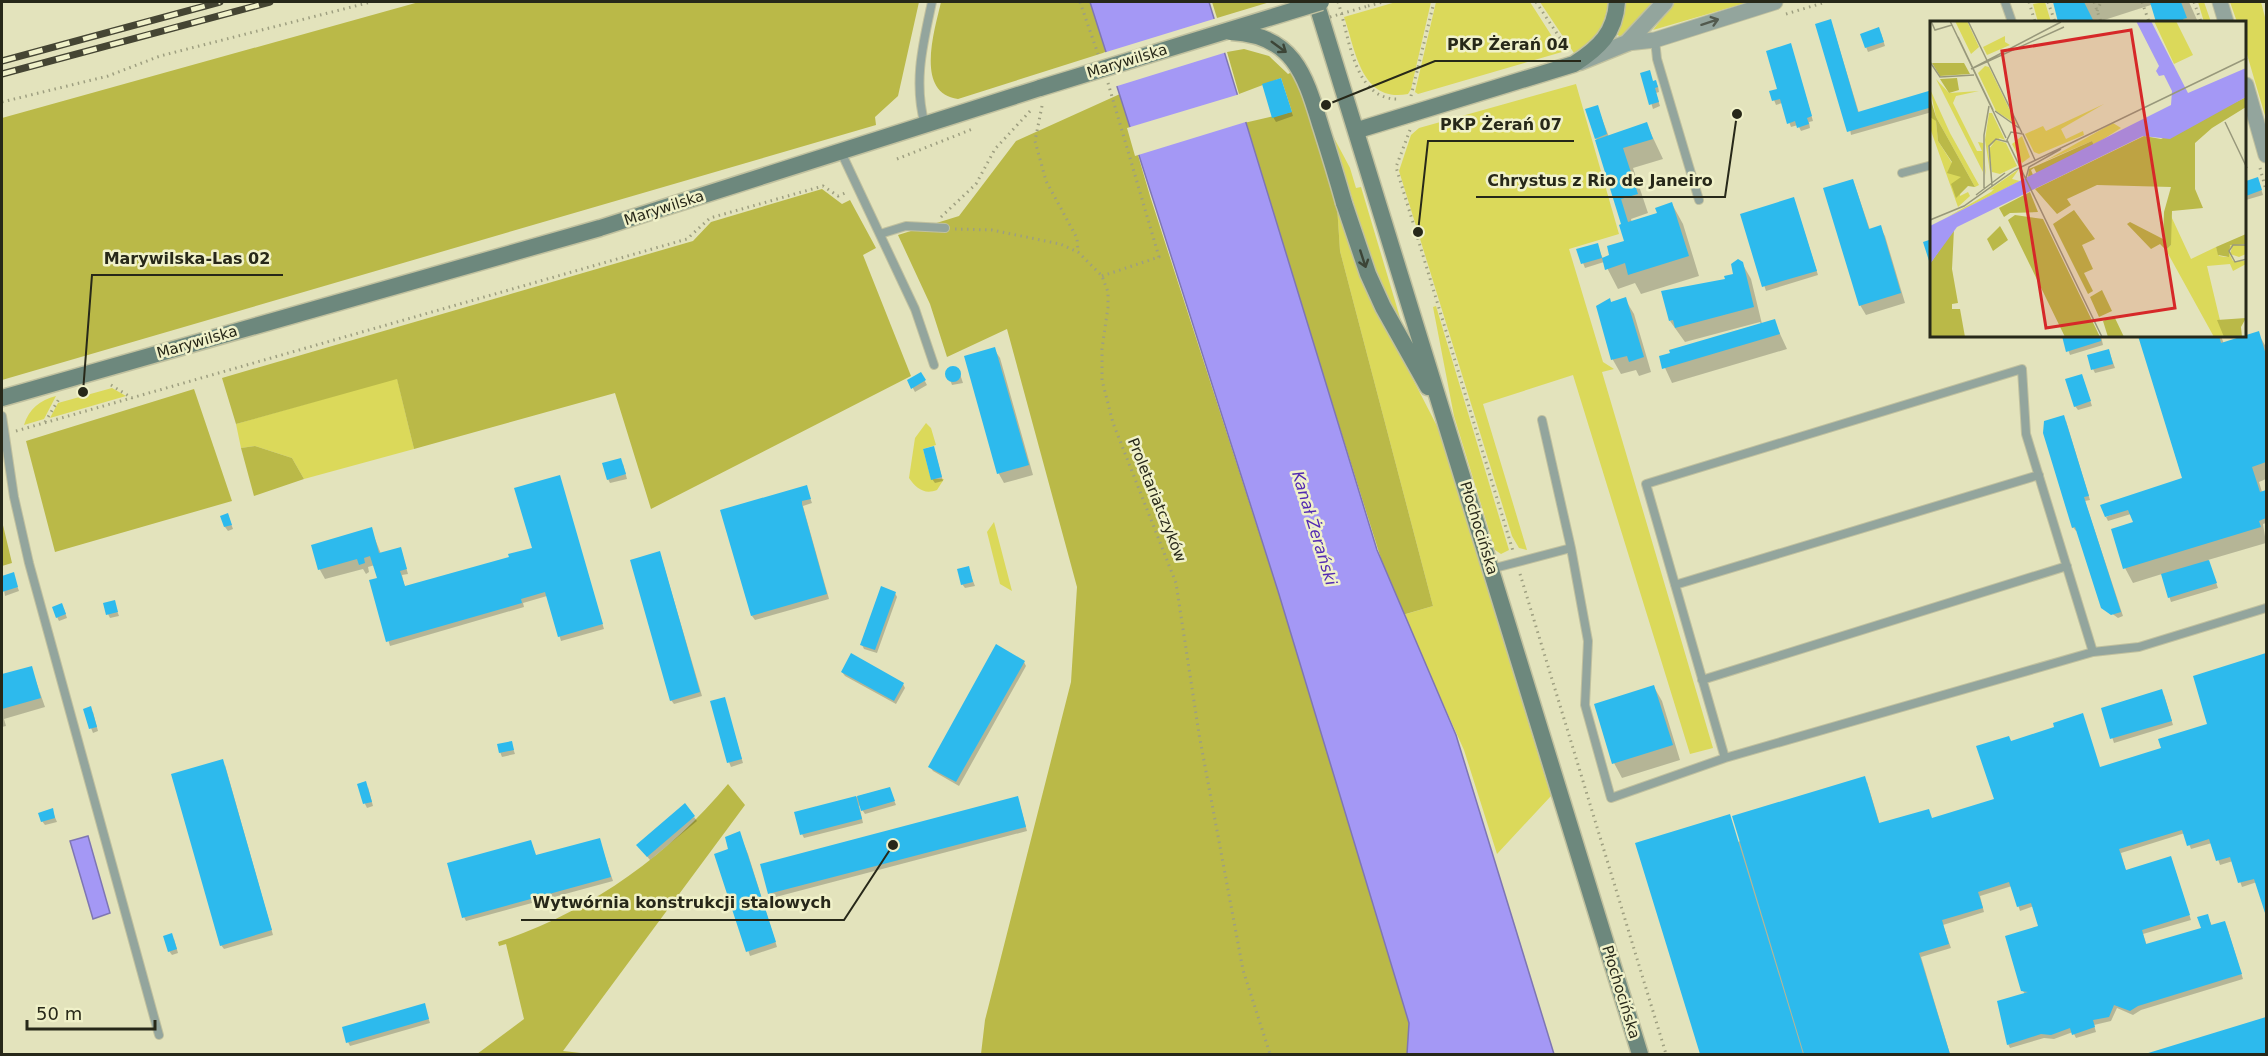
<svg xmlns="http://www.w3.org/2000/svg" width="2268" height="1056" font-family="'DejaVu Sans',sans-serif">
<rect width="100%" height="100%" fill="#e3e3bc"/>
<path fill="#dbd95a" d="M1396,2h35l-20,87 -3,5c-47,9 -52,-43 -64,-77z
M1436,2h94l32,50 -144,42 -3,-2z
M1540,2h68v1c-3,22 -12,41 -34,50z
M1624,2h32l-35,36 -4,-4z
M1675,2h74l-96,28z
M2045,2l6,20h-13l-5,-18z
M2198,2h6l7,20h-7z
M2230,2h31l5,19v98l-20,-68v-29h-9z
M1576,84l43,150 -50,15 34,113 11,7 -12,3 111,376 -23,6 -117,-379 -90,29 44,146 -8,-2 -7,-12 -113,-365 12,-36 8,-7z
M1332,134l18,34 6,20 5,-1 40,134 -20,-31z
M1337,205l47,118 54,105 113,368 -54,58 -33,-104 -61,-135 30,-9 -93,-355z
M1436,306l73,244 -8,4 -6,-4 -41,-134 -21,-109z
M397,378l17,71 -110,30 -12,-21 -37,-12 -14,2 -5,-24z
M112,388l14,8 -76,22 8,-15z
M56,396l-12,23 -20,6c5,-16 16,-25 32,-29z
M926,423l5,5 5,17 -13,4 8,30h13l-7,11c-13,5 -21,-2 -28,-12l6,-40z
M994,522l18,69 -12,-7 -13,-52z"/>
<path fill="#bab948" d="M419,2h500l-21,94 -23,21 1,8 -874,255v-262z
M941,2h149l16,50 -148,47c-44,-6 -23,-70 -17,-97z
M1212,2h58l-53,16z
M1244,49l25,7 19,18 4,-2 7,12 38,121 3,46 93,355 -34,10 -155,-493 48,-11 -11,-34 -42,16 -12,-42z
M1120,94l30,102 128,395 131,432 -2,31h-426l4,-34 86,-338 6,-95 -70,-258 -60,28 -17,-53 -32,-69 61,-19 57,-75z
M822,189l20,15 8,-4 26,48 -13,7 48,121 -260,133 -36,-116 -201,56 -17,-70 -161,45 -14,-46 471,-137 18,-19z
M194,389l38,112 -177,51 -29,-111z
M255,446l37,12 12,21 -50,17 -13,-48z
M2,521l10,42 -10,3z
M728,784l17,21 -182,246 27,3h-113l47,-35 -18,-75 -7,2 -1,-4c90,-29 170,-86 230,-158z"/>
<path fill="#a498f5" stroke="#7e76b3" stroke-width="1.5" d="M1090,2h119l168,548 79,185 98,319h-147l2,-31 -131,-432z
M88,836l22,77 -17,6 -23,-78z"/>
<path fill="#e3e3bc" d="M1217,18l10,34 -113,35 -11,-34z
M1240,94l9,27 -114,35 -8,-28z"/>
<path fill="#0003" d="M2054,2h135l9,20h-39l-5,-18 -56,18h-38z
M1831,21l28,92 73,-22v21l-81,23z
M1881,33l4,13 -17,6 -2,-5z
M1792,49l21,72 -4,1 1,6 -9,3 -3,-6 -7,2 -9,-24 -6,2 -2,-5z
M1642,74l16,12 1,6 -3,1 4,13 -7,3z
M1281,80l12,36 -17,6 -3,-5z
M1597,106l12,31 37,-14 17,36 -30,9 15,45 -17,6 1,4 26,-9 14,-10 11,20 16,52 -58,18 -6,-11 -17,6 -14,-27 -19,6 -7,-18 21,-1 4,10 8,-3 15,-14 -3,-17 -27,-87z
M2258,179l5,16 -17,5v-17z
M1853,180l17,50 10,-3 5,9 20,67 -39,12 -6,-10z
M1794,199l24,76 -52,16 -24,-76z
M1742,263l9,16 11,45 12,-3 13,28 -115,34 -12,-26 101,-33 -1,-2 -75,20 -15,-21 65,-46z
M1625,299l9,15 17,58 -12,4 -3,-6 -15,4 -8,-14 -16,-53z
M2258,333l8,14v132l-7,3 3,10 4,-1v32l-3,1 3,19 -58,17 10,28 -47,14 -9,-28 -29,9 -8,-15 10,-45 -4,-9 -23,7 -2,-4 79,-31 -46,-150h82l3,8z
M2063,336h38l2,9 -33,10z
M994,349l6,9 33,117 -29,8 -5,-9 -34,-117z
M2109,351l6,17 -20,5 -2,-4z
M958,368l5,15 -11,2 -5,-14z
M921,374l6,11 -12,7 -6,-11z
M2082,376l10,30 -14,4 -3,-4z
M2066,421l24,79 -5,1 38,115 -5,2 -15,-11 -25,-77 -2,1 -3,-4z
M934,448l9,33 -8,2 -3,-4z
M623,464l4,15 -17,4 -2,-4z
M559,477l45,152 -43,12 -14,-45 -24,7 1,4 -134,39 -20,-65 9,-2 -4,-14 -7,2 1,5 -3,2 -3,-5 -38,10 -5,-9 -7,-24 58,-17 10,25 21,-1 6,21 -6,1 3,13 106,-30 23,-9z
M806,487l6,16 -9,3 1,4 25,89 -74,21 -3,-4z
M228,515l5,14 -5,2 -3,-4z
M660,553l42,143 -28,8 -3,-4z
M968,568l7,18 -10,2 -3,-4z
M13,574l6,17 -14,5 -3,-19z
M895,593l2,4 -20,56 -13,-4 -2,-4z
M114,602l5,14 -9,2 -2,-4z
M64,609l3,9 -8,3 -2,-4z
M2266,655v258l-9,-31 -15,5 -9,-26 -13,4 -8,-22 -21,6 -6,-16 -64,20 5,19 45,-14 20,62 -48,14 4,12 55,-17 6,-13 4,10 13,-3 2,4 16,52 -102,31 -8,5 -16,-7 -6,13 -17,4 2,7 -20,6 -3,-6 -19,7 -10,-1 -34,10 -2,-4 17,-50 -2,-3 17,-64 -6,-21 -14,5 -8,-25 -32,10 4,16 -41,13 8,23 -30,9 29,97h-248l-65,-210 101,-2 129,-60 13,43 52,-6 64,-19 15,-58 89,26 63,-19 46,-24 -14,-49z
M1024,662l2,4 -67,120 -26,-15 -3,-4z
M31,667l14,40 -41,12 2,7 -4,1v-51z
M842,672l61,12 2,4 -9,16 -51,-28z
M1654,687l8,14 18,59 -58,18 -8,-15z
M2164,695l9,30 -59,18 -11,-34z
M724,699l19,64 -12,4 -2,-5z
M84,710l9,2 5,19 -5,2z
M511,742l4,12 -13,3 -2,-5z
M225,765l48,170 -49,14 -3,-4z
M368,787l5,19 -6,2 -2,-4z
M889,788l7,17 -31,9 -6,-9 4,18 -59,15 -2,-4 -6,-21z
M1018,798l9,33 -255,67 -3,-4 -7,-29z
M52,810l5,12 -12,3 -3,-4z
M694,817l3,4 -47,39 -9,-11z
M739,833l9,21 29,93 -27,9 -34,-101 15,-5z
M599,839l14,42 -147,40 -2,-4 67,-75 5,15z
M174,939l4,14 -6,2 -3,-4z
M424,1005l6,18 -80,23 -2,-4z
M2266,1018v36h-118z"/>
<path fill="#2dbaed" d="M2053,2h31l10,20h-36z
M2150,2h31l6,16 -4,1 1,3h-28z
M1831,19l27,93 74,-22v17l-85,25 -32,-108z
M1879,27l5,15 -19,6 -5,-14z
M1791,43l21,73 -5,2 2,6 -12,4 -2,-7 -8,3 -7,-25 -8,2 -3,-10 8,-2 -11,-38z
M1650,70l3,11 3,-1 2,7 -3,1 4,14 -10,3 -9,-32z
M1281,78l11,34 -20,6 -10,-34z
M1598,105l9,29 -12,5 -10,-30z
M1647,122l6,17 -30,9 15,46 -17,5 7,23 29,-9 -2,-5 17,-6 17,54 -61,19 -3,-12 -20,7 -3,-12 7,-3 -2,-9 17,-5 -5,-16 2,-1 -26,-84z
M2258,177l4,13 -16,6v-15z
M1853,179l16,50 12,-4 20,68 -42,13 -36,-118z
M1794,197l23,74 -55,16 -22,-73z
M1932,239v25h-2l-7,-22z
M1598,243l4,15 -21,6 -5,-15z
M1738,259l5,3 11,45 -79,21 -2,-8 -4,1 -8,-30 64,-12 -1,-3 9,-2 -2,-10z
M1626,297l18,60 -15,5 -2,-6 -16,4 -15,-54 14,-8 1,4z
M1775,319l5,15 -118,35 -3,-13 11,-3 -1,-3z
M2259,331l7,24v107l-14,5 8,25 6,-2v28l-7,3 2,6 -138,42 -12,-40 22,-7 -5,-12 -23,7 -5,-12 82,-27 -44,-142h81l2,7z
M2062,336h38l1,5 -35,11z
M995,347l34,118 -32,9 -33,-118z
M2109,349l4,15 -22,6 -4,-15z
M945 374a8 8 0 1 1 16 0a8 8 0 1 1-16 0Z
M921,372l5,8 -15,9 -4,-9z
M2082,374l9,27 -17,6 -9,-28z
M2064,415l25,81 -5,1 37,115 -10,3 -10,-7 -26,-81 -3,1 -29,-95 1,-12z
M934,446l8,31 -11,3 -8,-31z
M621,458l5,16 -19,6 -5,-17z
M560,475l43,149 -45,13 -13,-45 -24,7 1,4 -136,39 -17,-62 8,-2 -7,-22 -6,2 1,5 -6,2 -2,-6 -39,11 -7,-25 61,-18 7,26 22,-6 6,22 -7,2 5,15 104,-29 -1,-3 24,-6 -18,-60z
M807,485l4,14 -9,2v3l25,90 -76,22 -31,-106z
M228,513l4,12 -8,2 -4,-11z
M660,551l40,141 -30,9 -40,-141z
M2209,560l8,23 -49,15 -7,-24z
M969,566l4,16 -12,3 -4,-16z
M14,572l4,15 -16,5v-16z
M881,586l15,6 -21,58 -15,-5z
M115,600l3,12 -12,3 -3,-12z
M62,603l4,11 -10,4 -4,-11z
M996,644l29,17 -69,121 -28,-15z
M851,653l53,30 -10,18 -53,-29z
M2266,653v263l-12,-37 -16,4 -8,-26 -14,4 -7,-22 -22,7 -5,-16 -63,19 7,21 45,-14 19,59 -48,15 4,14 55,-16 -4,-11 11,-3 3,11 14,-4 17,53 -104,32 -8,5 -16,-6 -5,12 -16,3 2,7 -23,8 -2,-7 -19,7 -10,-1 -34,11 -10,-44 31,-9 -7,-1 -16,-55 33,-10 -7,-23 -14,4 -8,-25 -31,10 5,16 -41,12 7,24 -30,9 31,101h-146l-72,-238 133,-40 14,47 50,-14 3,9 62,-19 -18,-53 33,-10 2,5 43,-14 -1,-4 30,-10 17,54 61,-19 -3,-9 49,-15 -14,-48z
M32,666l9,32 -39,11v-35z
M1654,685l19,60 -61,19 -18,-60z
M2162,689l10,32 -62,18 -9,-31z
M725,697l17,62 -15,4 -17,-62z
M91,706l6,21 -8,2 -6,-20z
M512,741l2,9 -15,3 -2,-9z
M223,759l49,171 -52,16 -49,-172z
M366,781l6,21 -9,2 -6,-20z
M890,787l5,14 -34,10 -4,-15z
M856,796l6,23 -62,16 -6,-23z
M1018,796l8,31 -258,67 -8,-30z
M685,803l10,13 -48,41 -11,-12z
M53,808l2,10 -14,4 -3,-9z
M1730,814l73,240h-103l-65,-211z
M740,831l36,111 -30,10 -32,-98 14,-5 -3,-12z
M600,838l11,39 -149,41 -15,-55 84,-23 5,15z
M172,933l5,16 -9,3 -5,-16z
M425,1003l4,16 -83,24 -4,-16z
M2266,1017v37h-121z"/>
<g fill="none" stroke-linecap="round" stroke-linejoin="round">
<g stroke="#c1c19f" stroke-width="10">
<path id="service" d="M2005,2l7,20
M1655,40l2,19 42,141
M925,125c-12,-43 -2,-81 7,-123
M841,152l74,157 19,56
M1902,173l30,-8
M880,234l26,-8 39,2
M2,416l12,81 15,66 130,472
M1571,548l17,93 -3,64 26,93 114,-40 -79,-274 376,-115 4,65 67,218 -368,106
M1491,569l80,-21 -29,-128
M1675,585l364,-110
M2093,652l46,-5 127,-39
M1702,680l365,-114"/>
</g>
<g stroke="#c1c19f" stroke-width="17">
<path id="minor" d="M2220,2l6,20
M1627,43l28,-3 120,-38
M2246,85l20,70"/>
</g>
<g stroke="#c1c19f" stroke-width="19">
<path id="tertiary" d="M1580,62l47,-19 38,-41"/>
</g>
<g stroke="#c1c19f" stroke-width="19">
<path id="secondary" d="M1316,2l324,1052
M1358,130l216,-66c25,-16 41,-31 43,-62
M1344,203l24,71 15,33 45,80
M2,398l598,-170 440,-140"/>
</g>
<path stroke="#9e9f80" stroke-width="3" stroke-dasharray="1.5 4.5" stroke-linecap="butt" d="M1080,2l18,52
M1338,2c11,32 15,97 59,97
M1536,2l32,48
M2029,2l6,20
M2048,2l7,20
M2094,2l7,20
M2142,2l7,20
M2194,2l7,20
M1368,6l15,-4
M2097,11l4,-9
M1786,14l40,-12
M1411,96l23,-94
M2,102l106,-26 52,-20 211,-54
M1042,106l-7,35 11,40 31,57 1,14
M1410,130l-14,37 117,384
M897,159l78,-31
M2260,168l6,22
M941,217l35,-33 19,-35 37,-40
M955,229l37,1 68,14 18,8 24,24 6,16v15l-6,42v31l11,43 63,160 23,151 44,236 27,84
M1102,276l57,-19 -51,-174
M111,385l21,13
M45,422l14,-23
M16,431l671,-192 23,-21 113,-32 15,10 7,-3
M1520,574l146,480"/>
<use href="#service" stroke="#93a59d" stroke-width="8"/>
<use href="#minor" stroke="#93a59d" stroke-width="15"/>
<use href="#tertiary" stroke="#93a59d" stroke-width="16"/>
<use href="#secondary" stroke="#6d887d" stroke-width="16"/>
<g stroke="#454533" stroke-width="7">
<path id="rail" d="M2,61l218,-59
M2,74l268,-72"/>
</g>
<use href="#rail" stroke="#f0f1c9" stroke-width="4.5" stroke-dasharray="14" stroke-linecap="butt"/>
<g stroke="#c1c19f" stroke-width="19" stroke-linecap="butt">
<path id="secondary-bridge" d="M1231,32c63,3 74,43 90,95 8,25 16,51 23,76
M1040,88l281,-86"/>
</g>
<path stroke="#9e9f80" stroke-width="3" stroke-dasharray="1.5 4.5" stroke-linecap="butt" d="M1330,17l38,-11"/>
<use href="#secondary-bridge" stroke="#6d887d" stroke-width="16"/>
</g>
<defs><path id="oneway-shaft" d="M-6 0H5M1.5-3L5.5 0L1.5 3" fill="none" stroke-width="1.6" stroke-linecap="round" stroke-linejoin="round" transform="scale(1.5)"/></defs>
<use stroke="#525a4e" href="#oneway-shaft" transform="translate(1710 22) rotate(-18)"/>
<g stroke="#3c4537">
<use href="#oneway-shaft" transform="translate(1279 47) rotate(36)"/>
<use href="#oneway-shaft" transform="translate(1363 259) rotate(72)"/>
</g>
<g text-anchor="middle" stroke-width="5" stroke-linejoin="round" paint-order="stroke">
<g font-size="15" fill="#272819" stroke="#f0f1c9">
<text transform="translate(1127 61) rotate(-17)" y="5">Marywilska</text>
<text transform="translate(664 208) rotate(-18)" y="5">Marywilska</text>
<text transform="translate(197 342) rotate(-16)" y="5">Marywilska</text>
<text transform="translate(1157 500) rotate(68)" y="5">Proletariatczyków</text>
<text transform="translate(1479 528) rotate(73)" y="5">Płochocińska</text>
<text transform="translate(1621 992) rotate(73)" y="5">Płochocińska</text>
</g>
<g font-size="16" font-style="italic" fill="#522ab2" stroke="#f0f1c9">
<text transform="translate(1315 528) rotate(73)" y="6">Kanał Żerański</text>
</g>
</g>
<g transform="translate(1930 21)">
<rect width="316" height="316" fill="#e3e3bc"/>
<path d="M25,0h12l12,26 -8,7zM224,0h22l17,34 -19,9zM75,15v6l5,3 -23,10 -4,-8zM55,45l4,1 28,58 -21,-14 -18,-38zM6,58l13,14 30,-2 -23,5 -3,7 24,48h5l-4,-9 5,1 3,33 -3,-16v12zM0,68l20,44 29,52 -4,2 -39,-70zM174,83l-43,25 5,10 17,-8 1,4 -45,19 -5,-2 -9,-18 18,-8 3,5zM0,92l6,8 2,20 23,36 -1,19 8,-4 2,4 -12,11 -28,-79zM59,92h3l13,27 -5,-2 -12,9 3,31 -6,-38zM183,102l8,5 -27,17 -2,-4 -47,20zM92,115l8,21 -8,6 -10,-19zM66,119l10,3 11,23 -17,8 -8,-2 -3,-23zM89,148l-7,10 8,2 -74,37 45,-26 3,-3 -5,1zM241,195l20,43 25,-12 3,9 7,1 3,-1 -1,-3v-6l4,-3h14h-13l13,1v9l-7,3 -9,-3 3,-10 -5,7 5,10h13v3l-13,7 -3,-7 -23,2 17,71h-10l-48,-87 5,-5z" fill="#dbd95a"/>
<path d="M2,42h32l6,11 -30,2zM27,57l2,12 -10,3 -9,-14zM0,76l6,20 39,70 -7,-1 -12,12 -5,-14 10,-7 -14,-4 5,-11 -14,-21 -2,-20 -6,-4zM316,76v10l-34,21 -17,15v46l8,19 -31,3 -1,34 -5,5 -6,-6 -9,5 -24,-25 3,-2 33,17 1,-27 7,-25 -74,-2 -30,14 4,6 -14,9 -22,-25 109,-53 17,3zM162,120l2,4 -57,29 -3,-6 -3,2 2,5 -5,2 1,-8zM100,171l8,20 -28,1 -6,4 -5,-9zM144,189l21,29 -13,6 11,24 -9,4 9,18 -5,3 -35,-70zM85,194l28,4 57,118h-35l-57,-117zM70,205l8,14 -15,11 -6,-12zM24,208l-2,40 6,34 -6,1v5h8l5,28h-35v-73zM316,213v10l-16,1 -1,12 -11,-2 -2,-8zM172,269l10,21 -13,6 -9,-20zM184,295l10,21h-16l-5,-16zM316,297l-5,9 1,10h-18l-7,-17z" fill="#bab948"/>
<path d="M206,0h15l37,72 58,-25v29l-76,42 -27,-3 -186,91 -27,37v-38l241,-121 1,-14 -8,-16 -5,1 -3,-5 3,-5z" fill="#a498f5"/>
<path fill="none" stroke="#98987b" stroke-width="1.5" d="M1,0l4,9 17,-5M20,0l56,117M38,0l54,112M28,16l35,73M0,41l10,15 34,-2M41,48l93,-42M41,48l90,-47M65,90l24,17M295,101l22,46M105,139l-12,-26 -12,-2 -4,8 95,197M96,157l3,-11 32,-18M62,165l-3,-40 7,-7 12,3M54,167v-53l5,-29M46,174l29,-22M0,199l34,-14 51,-36 232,-112M317,224h-14l-4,6 6,11 12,-3"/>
<path fill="#d62828" fill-opacity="0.15" stroke="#d62828" stroke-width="3" d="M201,9l44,278 -129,20 -44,-277z"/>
<rect width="316" height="316" fill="none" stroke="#272819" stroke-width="3"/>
</g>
<path fill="none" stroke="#272819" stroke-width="2" d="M1326 105L1435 61H1581M1418 232L1428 141H1574M1737 114L1725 197H1476M83 392L92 275H283M893 845L844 920H521"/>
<g fill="#272819" stroke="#f0f1c9" stroke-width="2">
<circle cx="1326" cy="105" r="6"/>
<circle cx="1418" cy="232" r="6"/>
<circle cx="1737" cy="114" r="6"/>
<circle cx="83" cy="392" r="6"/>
<circle cx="893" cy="845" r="6"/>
</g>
<g font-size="16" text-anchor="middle" font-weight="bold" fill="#272819" stroke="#f0f1c9" stroke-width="5" stroke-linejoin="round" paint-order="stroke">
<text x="1508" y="50">PKP Żerań 04</text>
<text x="1501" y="130">PKP Żerań 07</text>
<text x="1600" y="186">Chrystus z Rio de Janeiro</text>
<text x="187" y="264">Marywilska-Las 02</text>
<text x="682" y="908">Wytwórnia konstrukcji stalowych</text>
</g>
<rect width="2268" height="1056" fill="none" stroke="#272819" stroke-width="6"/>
<path d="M27 1020v9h128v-9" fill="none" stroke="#272819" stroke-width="3"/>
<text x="36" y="1020" font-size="18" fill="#272819" stroke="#f0f1c9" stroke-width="4.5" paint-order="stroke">50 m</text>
</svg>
